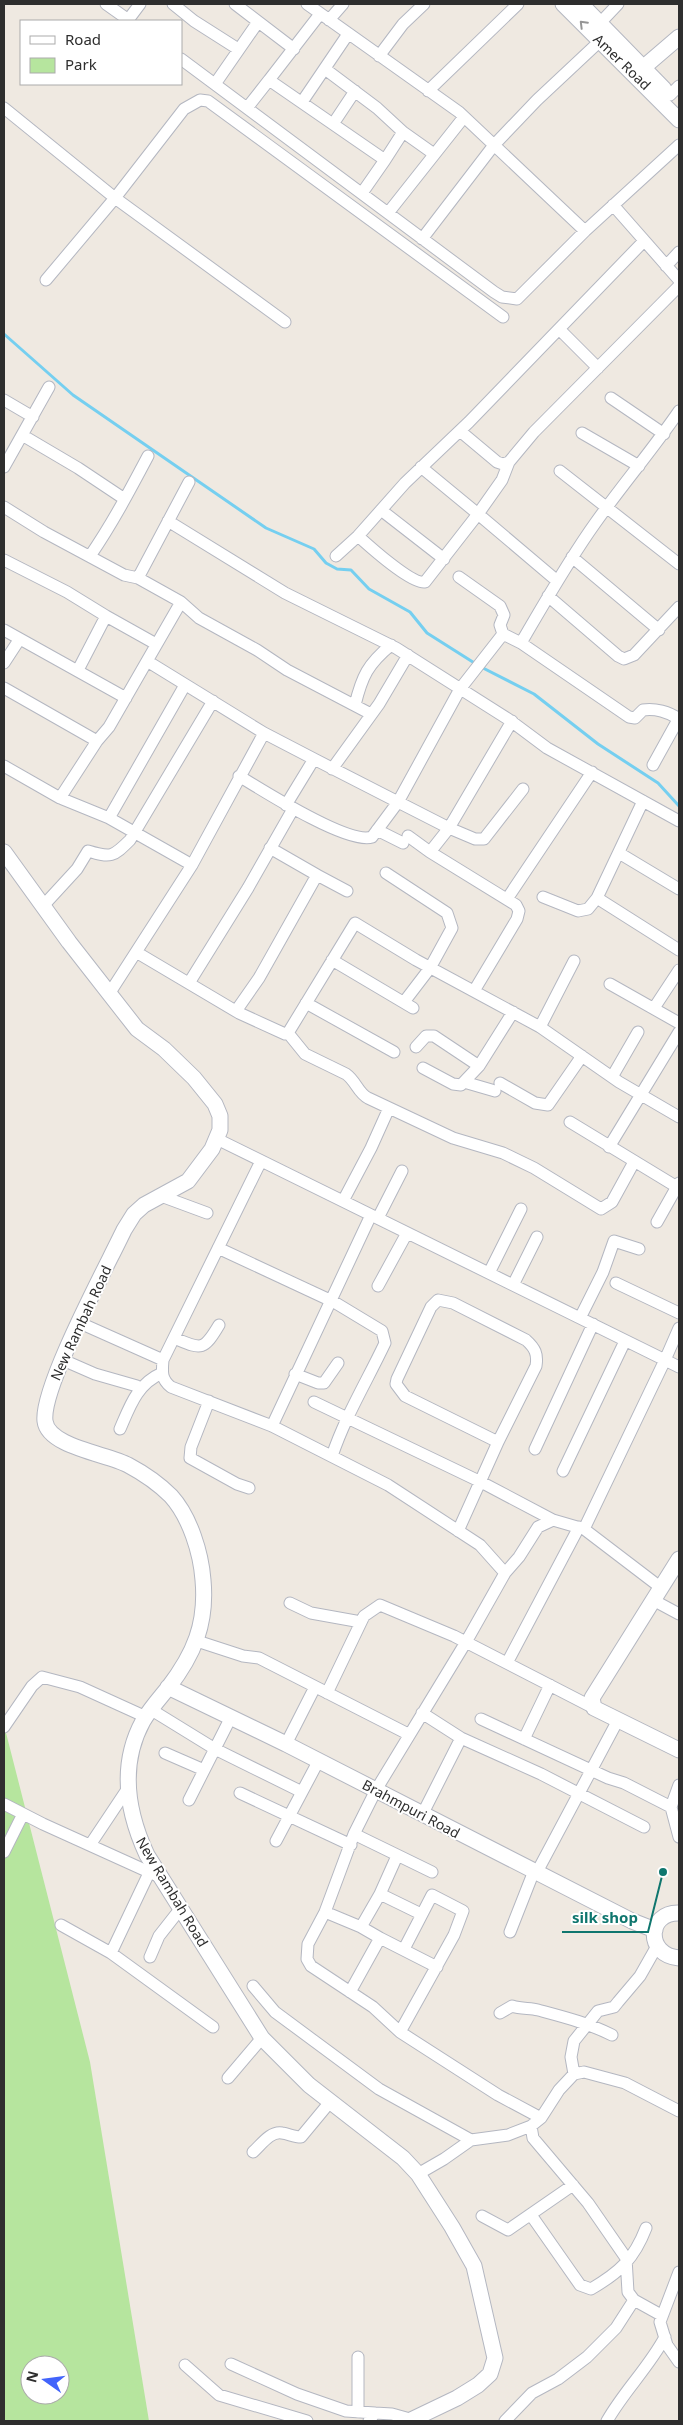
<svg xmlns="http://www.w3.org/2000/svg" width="683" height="2425" font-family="'Noto Sans',sans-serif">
<rect width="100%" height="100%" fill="#efe9e1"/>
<path fill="#b6e59e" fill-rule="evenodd" d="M4,1725l86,337 59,359h-145zM30,2365h30v30h-30z"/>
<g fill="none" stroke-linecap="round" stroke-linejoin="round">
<path stroke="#75cff0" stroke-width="3" d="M4,334l69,61 193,133 48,21 12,14 11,6 14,1 18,19 41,23 17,21 49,31
M481,667l53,27 64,50 60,39 21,23"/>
<g stroke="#b4b7c1" stroke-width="13">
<path id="street" d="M106,4l24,17
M173,4l21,17 44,28
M235,4l59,45
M320,14l-51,66 116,80 -23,33
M128,20l12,-16
M329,20l14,-16
M600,23l18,-19
M379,56l24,-32 21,-20
M181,59l313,233 8,5 15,2 68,-68 -126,-119 -152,-108
M325,69l52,39 26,24
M215,84l43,-62
M428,91l90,-87
M670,95l9,-9
M302,102l46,-68
M4,108l111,90 69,-89 16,-9 8,1 295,216
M247,108l22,-28
M333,124l22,-33
M385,160l18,-28 31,22
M613,205l66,75
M388,213l76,-96
M585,231l94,-86
M422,239l72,-94 43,-45 63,-59
M666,266l13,-14
M46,280l69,-82 170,124
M559,329l39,39
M611,398l53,36
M4,400l29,17
M460,431l37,31 6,2 6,-2 25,-30 145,-146
M582,433l57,33
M22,435l56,33 45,30
M509,462l-7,18 -24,34 78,66
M4,467l45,-80
M560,471l119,93
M4,507l40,25 80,43 14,3 43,24 -34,59 117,72
M381,510l63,49
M168,521l117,72 111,55 112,71 39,29 132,73
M358,536c11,10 54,49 67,46l53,-68 -57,-47
M90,556c22,-32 40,-66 58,-100
M336,556l22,-20 47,-53 64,-61 175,-181
M572,557l87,73
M4,560l63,32 39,24 50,28
M459,577l41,29 4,9 -4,10 3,9
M138,578l51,-96
M548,596l70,60 6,3 10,-4 45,-48
M181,602l18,16 58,32 30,20 84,44
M4,630l122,68
M521,643l108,74 6,1 8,-8c12,-2 26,2 36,9
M4,663l15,-23
M78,670l28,-54
M4,688l93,53
M355,705c7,-29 13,-41 36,-60
M512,721l-63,107 -51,-26 62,-113 43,-55 18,9c24,-41 47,-82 75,-121 27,-38 57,-73 83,-111
M653,765l26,-47
M4,766l56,32 49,20 76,-133
M332,769l47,-65 29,-49
M239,776c23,14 109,69 133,61l26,-35 -84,-43
M60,798l37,-57 12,-14 38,-66
M109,818l83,47
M377,830l26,13
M408,836l22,16
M619,853l60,36
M386,873l61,40 5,15 -22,40 -26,34
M317,875l30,16
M543,897l35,14 10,-2 9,-11 46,-97
M597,898l82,52
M507,899l85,-127
M43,906l34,-37 11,-18c23,7 25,6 42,-11l83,-139
M136,952l103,61 46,21 3,-1 67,-110 61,37 124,67 79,55 60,35
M332,960l81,48
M189,983l59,-95 45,-79
M610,984l69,39
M474,991l43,-72 2,-8 -3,-6 -86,-53 19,-24 26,11h9l39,-50
M109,994l83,-129 72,-132 50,26 -28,46
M306,1003l88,49
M654,1008l25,-38
M236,1011l23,-33 58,-103 -47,-27
M540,1027l34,-66
M288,1033l17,21 41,20c10,7 12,19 22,24l85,40 50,15 31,15 67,41 11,-7 22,-40
M416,1047l10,-11h8l45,30
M423,1068l30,16 8,1 18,-19 34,-54
M612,1077l26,-45
M464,1082l31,9
M500,1083l35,20 13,2 34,-49
M570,1122l107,65
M217,1139l448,221 -81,169
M609,1147l70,-115
M261,1161l-98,199c-1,12 -2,19 8,27l101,39 116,59 92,60 25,28
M161,1196l46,17
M343,1201l28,-53 18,-40
M378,1218l24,-47
M657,1222l22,-39
M218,1248l116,54 48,29 3,12c-18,38 -40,74 -53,113
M489,1273l32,-64
M616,1283l63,30
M513,1285l24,-48
M378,1286l29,-53
M580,1318l23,-46 11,-31 25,8
M80,1323l83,37
M679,1328l-14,32 14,7
M174,1338c27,11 29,14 45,-13
M63,1360l32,14 42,12
M295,1374l23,9h6l14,-20
M209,1401l-18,46 -1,11 47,26 12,4
M314,1402l167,80 72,38
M272,1426l99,-211
M120,1429c10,-23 17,-45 42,-56
M535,1449l58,-125
M563,1471l62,-130
M458,1531l40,-89 -93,-46 -9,-12 1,-5 34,-72 7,-7 15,3 73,37c9,8 12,14 10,26l-38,76
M653,1600l26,14
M290,1603l21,10 50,9
M197,1641l46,15 16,2 149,76
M507,1663l72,-136
M327,1693l37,-77 16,-11 74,31 140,72
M150,1709l65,40 87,43
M422,1713l39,25 80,36 103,53
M481,1719l127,59 16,5 47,24
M4,1727l28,-41 10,-9 38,10 66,30
M524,1739l26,-54
M286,1744l29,-57
M165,1753l39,17
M679,1785l-8,22 8,30
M240,1793l111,52
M189,1800l42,-83
M4,1804l39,20 117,53
M422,1815l39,-77
M354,1834l-29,78 -17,32 -1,15 4,7 62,41 27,25
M276,1841l43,-81
M90,1845l38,-57
M4,1852l19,-38
M397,1856l-17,38 41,20
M432,1872l-78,-38 22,-44 90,-148 39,-69 14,-16 19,-30 15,-7 31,9 76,58
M537,1872l81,-152
M380,1894l-19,33 19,11
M325,1912l36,15
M61,1925l50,28 102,74
M510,1932l24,-61
M404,1949l28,-54 31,16 -9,24 -54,97 98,63 43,23
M111,1953l38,-80
M150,1957l9,-21 22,-28
M253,1986l22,26 104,77 92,51
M350,1992l30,-54 57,29
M500,2013l12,-7c9,3 18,2 26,4 26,7 50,13 74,25
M574,2074l-3,-17 3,-16 24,-30 16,-4 4,-5 22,-26 17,-30
M228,2078l34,-40
M253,2152c8,-7 17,-21 29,-19 7,1 12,4 19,4l29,-35
M418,2174l26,-15 27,-19 37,-5 23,-9 10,-8 18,-28 15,-16 10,-2 41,11 54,28
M531,2215l49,70 11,4c29,-17 43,-30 55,-61
M482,2216l26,14 65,-45
M679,2272l-19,50 7,23 12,17
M634,2300l27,15
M358,2357v55
M231,2364l66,30 49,17 29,2
M185,2365l34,30 88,26
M369,2421l6,-8 17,1 25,7
M505,2421l27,-28 26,-14 29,-22 29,-29 18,-28 -6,-8 -2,-34 -38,-55 -55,-65 -2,-12
M607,2421c17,-30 42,-54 58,-84"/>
</g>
<g stroke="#b4b7c1" stroke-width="17">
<path id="secondary" d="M563,4l116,116
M581,4l83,85
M637,73l42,-36
M4,852l65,90 68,87 27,20 30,29 21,26 5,12v14l-8,19 -24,32 -44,24 -10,9 -10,16c-17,36 -83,158 -79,191 3,26 63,33 83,44 15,8 31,19 43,31 19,21 30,57 32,84 4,44 -9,74 -35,108 -9,11 -18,21 -25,33 -24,44 -16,91 4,134l115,183 47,47 94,73 15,16 34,53 22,39 21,92 -5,16 -12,11 -21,13 -48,23
M679,1559l-87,139 2,10 85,42
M168,1687l118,57 346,177 23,9
M679,1913c-32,-1 -34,42 0,45"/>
</g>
<use href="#street" stroke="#fff" stroke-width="11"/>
<use href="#secondary" stroke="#fff" stroke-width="15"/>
</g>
<defs><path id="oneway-chevron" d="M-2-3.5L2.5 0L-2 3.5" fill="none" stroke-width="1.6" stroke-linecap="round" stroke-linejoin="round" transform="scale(1.25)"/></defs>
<use stroke="#969696" href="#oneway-chevron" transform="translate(583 24) rotate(-135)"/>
<g text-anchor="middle" stroke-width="4" stroke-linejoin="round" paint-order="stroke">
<g font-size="14" fill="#2e2e2e" stroke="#fff">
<text transform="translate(622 62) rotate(44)" y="5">Amer Road</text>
<text transform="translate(81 1323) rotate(-65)" y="5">New Rambah Road</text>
<text transform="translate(411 1809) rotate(28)" y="5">Brahmpuri Road</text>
<text transform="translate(172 1892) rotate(59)" y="5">New Rambah Road</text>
</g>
</g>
<path fill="none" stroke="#0f766e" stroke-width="2" d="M663 1872L648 1932H562"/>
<circle fill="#0f766e" stroke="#fff" stroke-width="2" cx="663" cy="1872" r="5"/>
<g font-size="15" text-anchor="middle" font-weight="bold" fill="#0f766e" stroke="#fff" stroke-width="4" stroke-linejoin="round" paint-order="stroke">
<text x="605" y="1923">silk shop</text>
</g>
<rect width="683" height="2425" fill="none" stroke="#2e2e2e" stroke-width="10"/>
<rect x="20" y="20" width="162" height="65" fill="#ffffff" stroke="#ababab"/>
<rect x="30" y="36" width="25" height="8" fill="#ffffff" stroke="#ababab"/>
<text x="65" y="45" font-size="15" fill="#2e2e2e">Road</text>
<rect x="30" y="58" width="25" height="15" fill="#b6e59e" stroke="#ababab"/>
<text x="65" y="70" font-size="15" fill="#2e2e2e">Park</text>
<g transform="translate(45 2380) rotate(284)"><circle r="24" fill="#ffffff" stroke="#ababab"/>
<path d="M0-4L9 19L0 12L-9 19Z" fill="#4264fb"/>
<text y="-8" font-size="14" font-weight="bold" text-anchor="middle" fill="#2e2e2e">N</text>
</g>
</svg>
